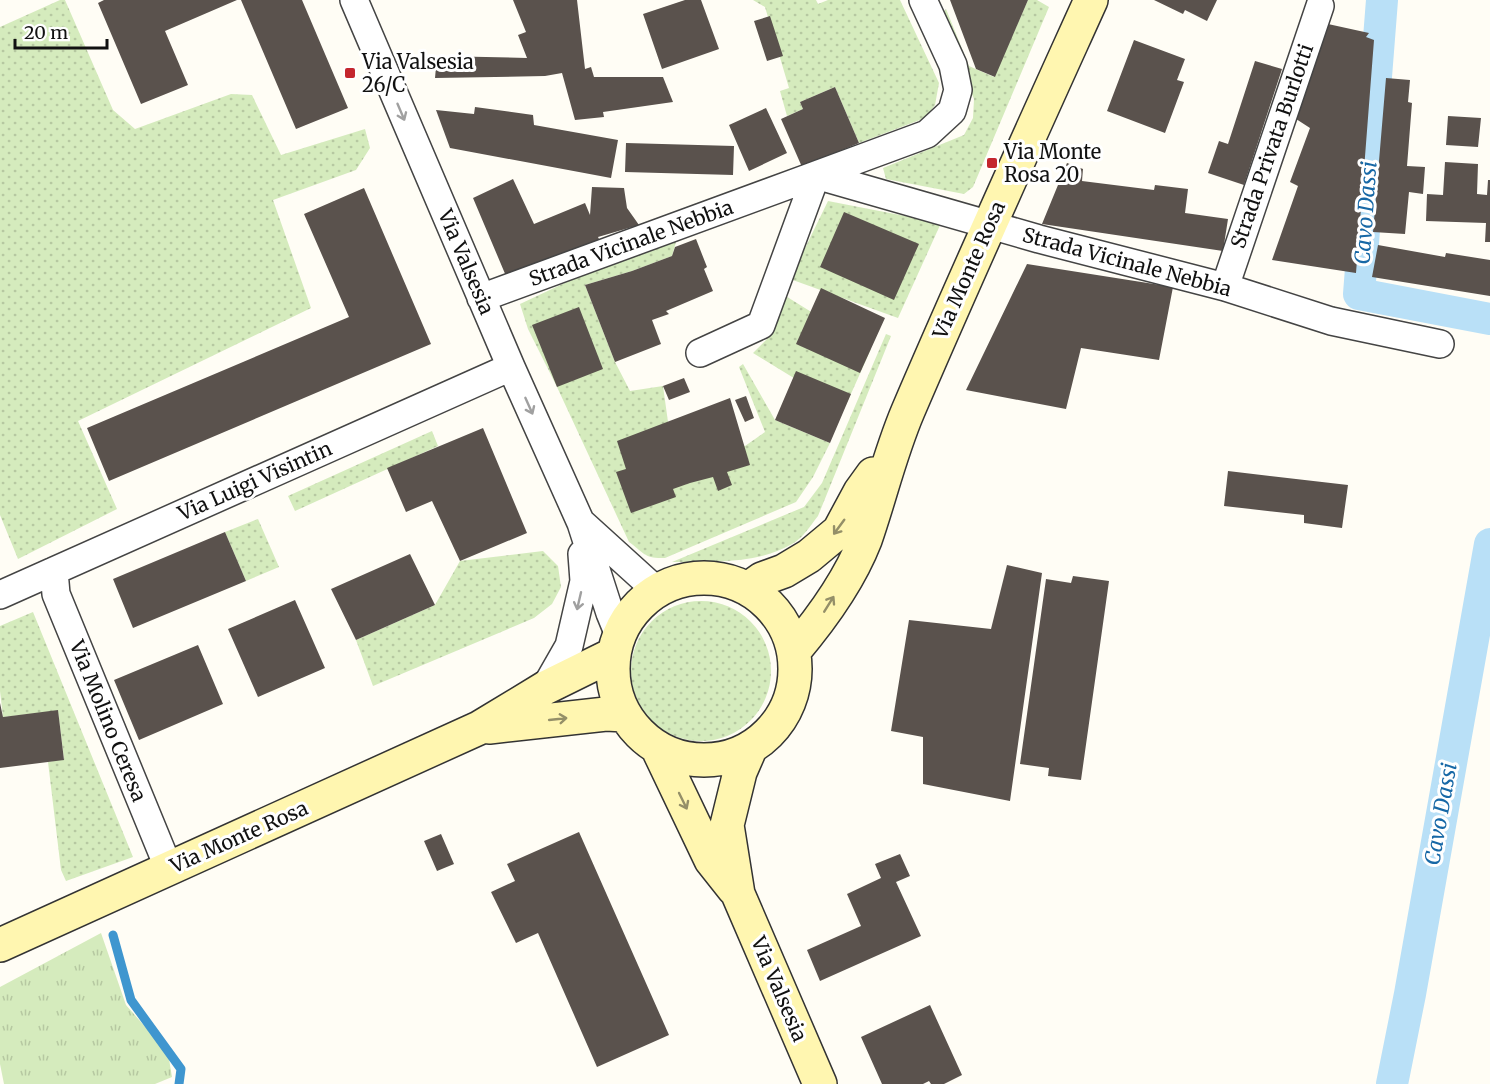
<svg xmlns="http://www.w3.org/2000/svg" width="1490" height="1084" font-family="Merriweather,serif">
<defs>
<pattern id="grass-dots" width="8" height="8" patternUnits="userSpaceOnUse" patternTransform="scale(1.5)"><rect width="8" height="8" fill="#d5ebbd"/><path d="M2 2h.1M6 6h.1" fill="none" stroke="#b6c8a1" stroke-width="1.8" stroke-linecap="round"/></pattern>
<pattern id="park-tufts" width="24" height="20" patternUnits="userSpaceOnUse" patternTransform="scale(1.5)"><rect width="24" height="20" fill="#d5ebbd"/><path d="M3 7l-1-3M5 7V3M7 7l1-3M15 17l-1-3M17 17v-4M19 17l1-3" fill="none" stroke="#b6c8a1"/></pattern>
</defs>
<rect width="100%" height="100%" fill="#fffdf5"/>
<path fill="url(#grass-dots)" d="M60,0h5l48,110 22,19 96,-35 21,1 29,60 84,-26 5,19 -14,22 -83,30 38,108 -233,113 39,88 -99,50 -18,-44v-488z
M753,0h63l2,4 10,-4h72l39,83 -4,22 -10,13 -66,25 -24,-56 -35,15 3,7 -16,7 -7,-25 9,-3 -24,-81z
M1028,0h9l12,7 -76,180 -9,7 -78,-15 -3,-11 81,-33 9,-17 1,-19 -34,-83 6,-7 23,57 25,11z
M828,201l113,22 -43,95 -108,-39z
M688,225l3,10 -15,7 -4,14 -40,15 -47,14 30,77 15,29 33,-5 5,36 77,24 20,-14 -26,-65 4,-3 32,56 55,23 -17,34 -17,25 -131,56c-20,1 -21,-5 -36,-16l-72,-155 -29,-58 -8,-25z
M784,295l87,54 -25,56 -31,-14 -62,-38 14,-14z
M886,334l5,2 -73,180c-8,10 -15,22 -26,28 -36,21 -80,17 -120,18l132,-55 18,-24z
M432,431l6,15 -143,65 -7,-15z
M258,519l21,48 -33,14 -21,-49z
M543,551l15,15 3,21 -9,17 -18,14 -161,68 -17,-46 79,-35 25,-44z
M631 671a70 70 0 1 1 140 0a70 70 0 1 1-140 0Z
M33,612l100,245 -67,24 -5,-11 -13,-108 16,-3 -6,-48 -55,6 -3,-26v-65z"/>
<path fill="url(#park-tufts)" d="M101,933l25,72 42,48 4,24 -17,7h-151l-4,-20v-77z"/>
<g fill="none" stroke-linecap="round" stroke-linejoin="round">
<path stroke="#3f96cf" stroke-width="9" d="M113,935l18,65 50,69 -2,15"/>
<path stroke="#b9e0f7" stroke-width="32" d="M1382,0l-23,294 131,25
M1392,1084l18,-90 80,-450"/>
</g>
<path fill="#5a524d" d="M104,0h133l-72,31 23,54 -47,19 -43,-101z
M241,0h61l46,108 -52,21z
M513,0h64l8,69 6,-2 3,10h69l10,25 -70,10 1,5 -29,3 -13,-47 -17,3 -110,2 2,-22 90,2 -9,-23 8,-3z
M685,0h16l18,49 -57,20 -19,-55z
M950,0h78l-33,77 -19,-8z
M1154,0h63l-10,21 -22,-11 -2,4z
M770,16l13,40 -16,5 -13,-40z
M1328,24l41,9 -3,4 8,3 -18,233 -84,-13 26,-74 -8,-4 20,-54 -17,-11z
M1134,40l51,19 -8,21 7,2 -19,51 -58,-22z
M1255,61l27,8 -38,116 -36,-12 11,-32 9,3z
M1386,78l24,2 -2,22 4,1 -5,63 18,1 -2,27 -14,-2 -4,42 -32,-2z
M835,87l24,56 -57,24 -21,-48 22,-10 -3,-7z
M475,107l58,8 1,10 84,15 -7,38 -161,-30 -14,-38 38,4z
M766,108l21,45 -38,18 -20,-46z
M1448,116l33,2 -3,29 -32,-2z
M626,143l108,3 -1,29 -108,-3z
M1445,162l33,2 -1,30 10,1 1,-15h2v62h-5l1,-19 -60,-2 1,-27 16,1z
M1067,163l16,6 -1,12 72,9 1,-5 33,4 -3,24 43,6 -5,32 -181,-27z
M513,179l21,45 51,-21 5,12 2,-28 32,1 3,20 12,17 -41,12 3,6 -95,33 -33,-78z
M364,188l67,156 -322,137 -22,-53 262,-111 -45,-103z
M844,212l75,32 -25,56 -74,-33z
M696,239l11,28 -3,2 9,22 -47,20 3,3 -17,6 9,24 -46,18 -30,-77 47,-14 40,-15 3,-9z
M1378,245l67,12 1,-4 44,7v36l-118,-19z
M1027,264l146,23 -14,73 -78,-12 -15,61 -100,-19z
M821,288l64,30 -25,55 -64,-29z
M579,307l24,62 -46,18 -25,-62z
M796,371l55,23 -21,49 -55,-23z
M684,378l6,14 -21,8 -6,-14z
M746,396l8,22 -9,4 -10,-22z
M730,398l20,67 -23,7 5,13 -14,6 -5,-14 -23,6 -17,6 3,8 -45,16 -15,-41 10,-3 -9,-28z
M483,428l44,105 -67,28 -28,-60 -26,11 -19,-44z
M1228,471l120,14 -6,43 -38,-5v-8l-80,-9z
M225,532l21,49 -113,47 -20,-49z
M410,554l25,51 -79,35 -25,-51z
M1007,565l35,8 -32,228 -87,-17v-47l-32,-6 18,-111 82,9z
M1073,576l36,5 -28,199 -33,-4 1,-8 -29,-4 26,-185 25,4z
M295,600l30,68 -67,29 -30,-68z
M198,645l25,59 -84,36 -25,-60z
M0,703l3,14 55,-7 6,50 -64,8z
M579,832l90,203 -72,32 -59,-134 -22,10 -25,-51 24,-11 -8,-17z
M441,834l13,30 -17,7 -13,-30z
M900,854l10,22 -14,6 25,54 -101,45 -13,-31 54,-24 -14,-32 34,-16 -6,-14z
M930,1005l32,70 -18,9h-13l-2,-3 -6,3h-41l-21,-47z"/>
<g fill="none" stroke-linecap="round" stroke-linejoin="round">
<g stroke="#444" stroke-width="30">
<path id="street" d="M354,0l157,367 70,156 29,90 9,22
M1225,287l95,-281
M481,298l335,-123 223,64 186,48 106,34 109,23
M700,353l61,-28 55,-150 111,-41 25,-23 6,-21 -5,-25 -30,-65
M582,523l75,68
M54,571l2,23 113,275
M0,595l511,-228
M545,688l24,-42 15,-65 -2,-27"/>
</g>
<g stroke="#333" stroke-width="36">
<path id="secondary" d="M613 669a91 91 0 1 1 182 0a91 91 0 1 1-182 0Z
M748,589l14,-10 22,-8 25,-15 30,-25 21,-39 13,-18
M794,651c28,-33 55,-70 71,-111 15,-43 25,-87 43,-129 59,-138 121,-274 183,-411
M489,727l117,-13 19,1
M658,749l53,111 23,29
M750,749l-10,23 -13,53 11,69 82,190
M0,945l479,-217 66,-40 69,-34"/>
</g>
<use href="#street" stroke="#fff" stroke-width="27"/>
<use href="#secondary" stroke="#fff6b0" stroke-width="33"/>
</g>
<defs><path id="oneway-shaft" d="M-6 0H5M1.5-3L5.5 0L1.5 3" fill="none" stroke-width="1.6" stroke-linecap="round" stroke-linejoin="round" transform="scale(1.5)"/></defs>
<g stroke="#a0a0a0">
<use href="#oneway-shaft" transform="translate(401 112) rotate(67)"/>
<use href="#oneway-shaft" transform="translate(529 406) rotate(66)"/>
<use href="#oneway-shaft" transform="translate(579 601) rotate(103)"/>
</g>
<g stroke="#948f68">
<use href="#oneway-shaft" transform="translate(839 527) rotate(126)"/>
<use href="#oneway-shaft" transform="translate(829 604) rotate(-58)"/>
<use href="#oneway-shaft" transform="translate(558 719) rotate(-6)"/>
<use href="#oneway-shaft" transform="translate(683 801) rotate(64)"/>
</g>
<g fill="#c4262e" stroke="#fff" stroke-width="2">
<rect x="344" y="67" width="12" height="12" rx="3"/>
<rect x="986" y="157" width="12" height="12" rx="3"/>
</g>
<g text-anchor="middle" stroke-width="6" stroke-linejoin="round" paint-order="stroke">
<g font-size="20" fill="#111" stroke="#fff" text-anchor="start">
<text x="362" y="69">Via Valsesia<tspan x="362" dy="23">26/C</tspan></text>
<text x="1004" y="159">Via Monte<tspan x="1004" dy="23">Rosa 20</tspan></text>
</g>
<g font-size="20" fill="#111" stroke="#fff">
<text transform="translate(1272 146) rotate(-71)" y="7">Strada Privata Burlotti</text>
<text transform="translate(631 243) rotate(-20)" y="7">Strada Vicinale Nebbia</text>
<text transform="translate(466 262) rotate(67)" y="7">Via Valsesia</text>
<text transform="translate(1127 262) rotate(15)" y="7">Strada Vicinale Nebbia</text>
<text transform="translate(969 270) rotate(-66)" y="7">Via Monte Rosa</text>
<text transform="translate(255 481) rotate(-24)" y="7">Via Luigi Visintin</text>
<text transform="translate(108 721) rotate(68)" y="7">Via Molino Ceresa</text>
<text transform="translate(239 837) rotate(-24)" y="7">Via Monte Rosa</text>
<text transform="translate(779 989) rotate(67)" y="7">Via Valsesia</text>
</g>
<g font-size="21" font-style="italic" fill="#1768a6" stroke="#fff">
<text transform="translate(1366 213) rotate(-86)" y="7">Cavo Dassi</text>
<text transform="translate(1441 814) rotate(-80)" y="7">Cavo Dassi</text>
</g>
</g>
<path d="M15 39v9h92v-9" fill="none" stroke="#111111" stroke-width="3"/>
<text x="24" y="39" font-size="18" fill="#111111" stroke="#ffffff" stroke-width="4.5" paint-order="stroke">20 m</text>
</svg>
